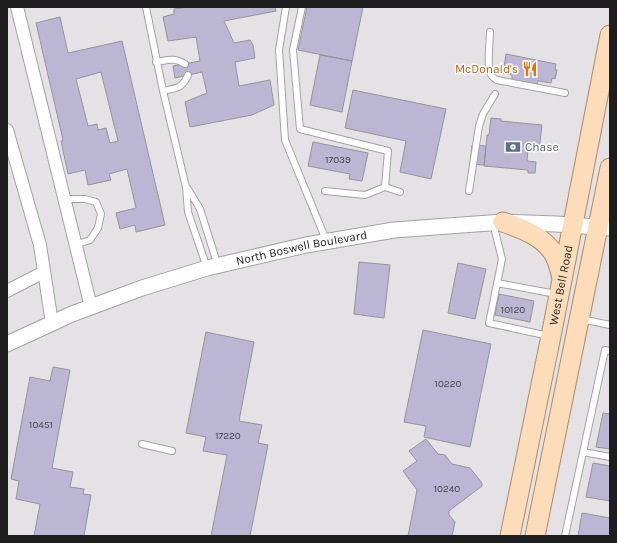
<svg xmlns="http://www.w3.org/2000/svg" width="617" height="543" font-family="Karla,sans-serif">
<rect width="100%" height="100%" fill="#e4e2e5"/>
<path fill="#bbb6d4" stroke="#959598" fill-rule="evenodd" d="M188,7h87l1,4 -52,10 10,22 16,-3 3,5 2,13 -20,4 4,24 31,-6 4,25 -22,10 -62,12 -5,-25 22,-9 -5,-21 -27,6 -2,-12 27,-5 -4,-24 -28,4 -5,-24 11,-3v-5z
M307,7h56l-11,54 -54,-11z
M60,17l8,36 54,-12 43,184 -29,7 -1,-7 -15,4 -4,-16 20,-5 -9,-39 -18,5 2,6 -23,5 -3,-15 -17,4 -7,-33 2,-1 -27,-117zM101,72l17,69 -8,2 -4,-15 -8,2 -1,-6 -9,2 -12,-47z
M506,54l50,10 -1,5 2,1 -2,9 -3,-1 -1,5 -13,-2 -1,4 -25,-5v-5l-9,-2z
M320,55l32,6 -10,51 -32,-7z
M353,90l93,19 -15,70 -31,-7 6,-31 -61,-13z
M491,118l10,1v2l41,4 -3,25 -11,-1 -1,12 9,1 -1,11h-7v-3l-44,-4 3,-31h2z
M313,142l55,11 -6,28 -13,-2 1,-5 -42,-8z
M472,145l14,1 -2,19 -14,-1z
M359,262l31,3 -6,53 -30,-4z
M458,263l28,6 -11,50 -27,-6z
M499,294l35,7 -4,21 -35,-7z
M423,330l68,14 -21,103 -46,-10 2,-11 -22,-4z
M206,332l48,10 -15,79 23,4 -4,18 10,2 -18,91h-39l16,-81 -24,-4 3,-14 -20,-4z
M53,367l17,3 -18,98 21,4 -3,15 14,2 -1,5 8,1 -7,41h-50l6,-32 -24,-5 3,-18 -8,-2 19,-102 20,4z
M603,413l7,1v35l-14,-2z
M426,439l12,15 7,1 7,9 18,4 12,15v3l-33,25v4l6,7 -3,14h-44l9,-46 -14,-19 14,-10 -8,-10z
M593,463l17,3v35l-24,-4z
M582,513l28,5v18h-32z"/>
<g fill="none" stroke-linecap="round" stroke-linejoin="round">
<g stroke="#a4a2a5" stroke-width="8">
<path id="service" d="M146,7l17,84 23,96 2,25 19,56
M286,7l-7,43 6,90 41,100
M302,7l-9,43 7,79 88,22 -3,36 15,5
M490,32c0,10 -4,38 2,44 1,2 3,3 5,4l68,13
M156,62c12,-2 19,-5 29,2
M163,91c13,-3 19,-2 25,-16
M188,189l12,20 18,57
M325,191l40,4 20,-8
M469,191l10,-65 4,-12 12,-20
M64,199h21l11,3 5,12 -3,14 -8,12 -15,5
M493,223l9,36 -13,64 60,13
M497,283l59,11
M581,319l29,6
M142,444l30,7
M583,452l27,5
M565,536l40,-186 5,1"/>
</g>
<g stroke="#a4a2a5" stroke-width="14">
<path id="minor" d="M17,7l74,300
M7,130l33,115 12,78
M7,291l37,-19"/>
</g>
<g stroke="#a4a2a5" stroke-width="17">
<g id="tertiary">
<path id="s1" d="M7,344l65,-30 70,-26 65,-20 99,-23 88,-15 109,-8 53,2 54,4"/>
</g>
</g>
<g stroke="#af8a65" stroke-width="21">
<g id="primary">
<path d="M503,222c19,7 40,14 51,32 4,7 6,16 8,24"/>
<path id="s2" d="M510,536l41,-200 59,-301"/>
<path d="M535,536l75,-368"/>
</g>
</g>
<use href="#service" stroke="#fff" stroke-width="6"/>
<use href="#minor" stroke="#fff" stroke-width="12"/>
<use href="#tertiary" stroke="#fff" stroke-width="15"/>
<use href="#primary" stroke="#fddcb9" stroke-width="19"/>
</g>
<defs>
<g id="restaurant-bare" transform="scale(1.2)"><path d="M-5-6h1v4h1v-4h1v4h1v-4h1v5L-1.5 .5V6h-2V.5L-5-1ZM5-6V6H3V1.5H1.5Q1.5-4 5-6Z" fill="#e8710a" stroke="#fff" stroke-width="2.5" paint-order="stroke"/></g>
<g id="bank-bare" transform="scale(1.2)"><path d="M-6-4H6V4H-6ZM0-2.3a2.3 2.3 0 1 0 0 4.6a2.3 2.3 0 1 0 0-4.6Z" fill="#5c6f8a" stroke="#fff" stroke-width="2.5" paint-order="stroke"/></g>
</defs>
<g fill-rule="evenodd">
<use href="#restaurant-bare" x="530" y="69"/>
<use href="#bank-bare" x="513" y="147"/>
</g>
<g text-anchor="middle" stroke-width="3" stroke-linejoin="round" paint-order="stroke">
<g font-size="10" fill="#46444c">
<text x="338" y="163">17039</text>
<text x="513" y="313">10120</text>
<text x="448" y="387">10220</text>
<text x="41" y="428">10451</text>
<text x="228" y="439">17220</text>
<text x="447" y="492">10240</text>
</g>
<g font-size="12" fill="#c56008" stroke="#fff" text-anchor="end">
<text x="518" y="73">McDonald's</text>
</g>
<g font-size="12" fill="#4e5e75" stroke="#fff" text-anchor="start">
<text x="525" y="151">Chase</text>
</g>
<g font-size="12" fill="#1f1e1f" stroke="#fff">
<text dy="4" stroke="none"><textPath href="#s1" startOffset="311">North Boswell Boulevard</textPath></text>
<text dy="4" stroke="none"><textPath href="#s2" startOffset="256">West Bell Road</textPath></text>
</g>
</g>
<rect width="617" height="543" fill="none" stroke="#1f1e1f" stroke-width="16"/>
</svg>
